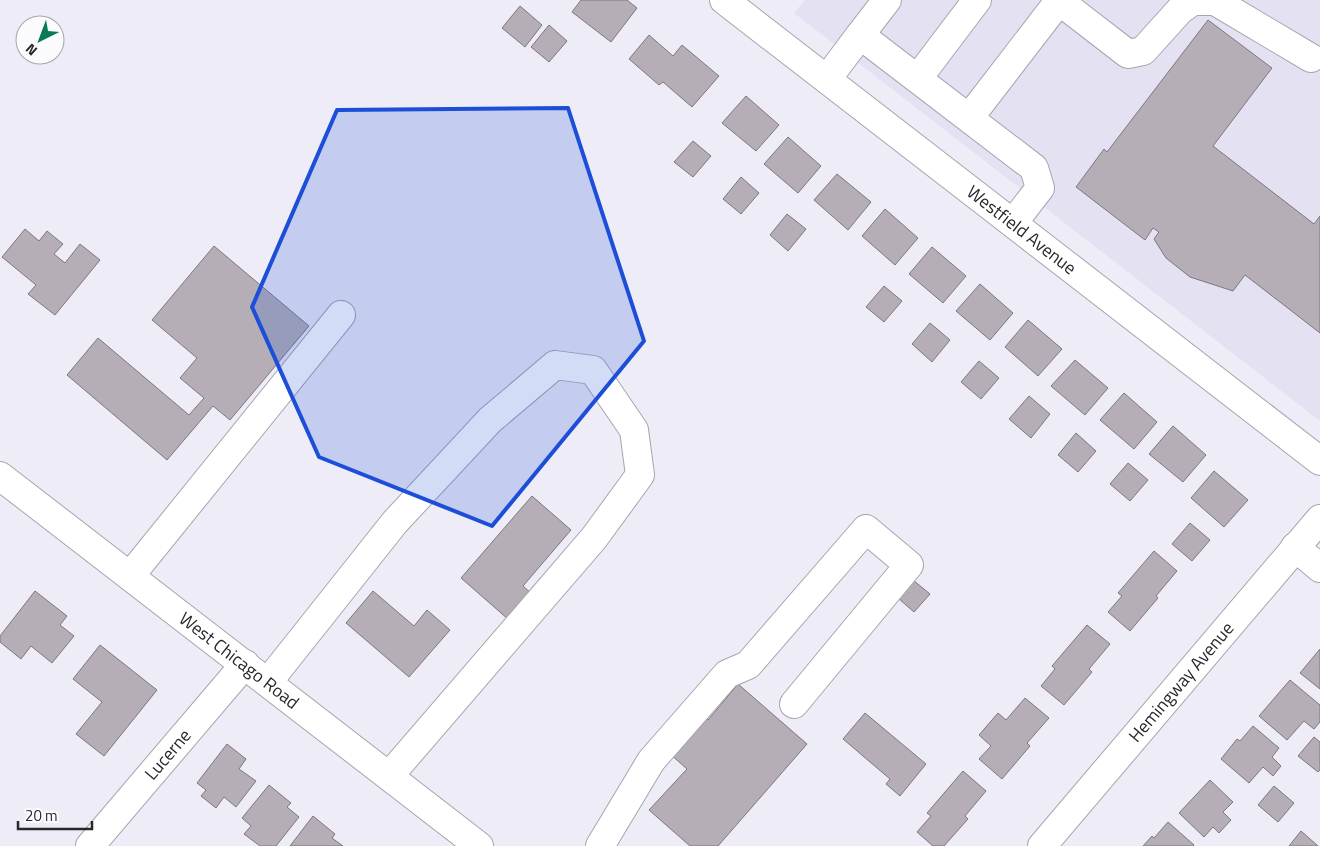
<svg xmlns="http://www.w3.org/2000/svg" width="1320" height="846" font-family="'Titillium Web',sans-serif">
<rect width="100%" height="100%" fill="#eeecf6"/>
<path fill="#e4e1f2" d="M805,0h515v421l-526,-408z"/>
<path fill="#b6aeb6" stroke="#7e777e" d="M581,0h46l10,8 -26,34 -39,-30z
M520,6l22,19 -17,22 -23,-19z
M1208,20l64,48 -59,78 101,78 6,-8v117l-75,-58 -12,16 -43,-14 -24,-19 -12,-19 5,-7 -6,-4 -8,12 -69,-53 28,-38 3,3z
M549,25l18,16 -18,21 -18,-15z
M649,35l24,21 9,-11 37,31 -27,31 -29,-25 -4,3 -30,-26z
M746,96l33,29 -23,26 -34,-28z
M788,137l33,29 -23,27 -34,-29z
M693,141l18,15 -18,21 -19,-15z
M837,174l34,28 -23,28 -34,-30z
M741,177l18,16 -18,21 -18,-15z
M885,209l33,29 -23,27 -33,-29z
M787,214l19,15 -18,22 -18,-16z
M25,229l14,12 8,-10 16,13 -9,10 11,9 15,-19 20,16 -45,55 -27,-21 8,-9 -34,-28z
M214,246l95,80 -79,94 -17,-14 -46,54 -100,-85 31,-37 91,77 15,-17 -24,-20 17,-20 -45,-38z
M932,247l34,29 -23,27 -34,-29z
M980,284l33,29 -23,27 -34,-29z
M884,286l18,15 -18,21 -18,-15z
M1028,320l34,29 -24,27 -33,-29z
M930,323l20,17 -18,22 -20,-18z
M1075,360l33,28 -23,27 -34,-29z
M979,361l20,17 -18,21 -20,-17z
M1124,393l33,29 -23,27 -34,-29z
M1029,396l21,18 -19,24 -22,-19z
M1173,426l33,29 -23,27 -34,-28z
M1076,433l20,18 -18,21 -20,-17z
M1128,463l20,17 -18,21 -20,-17z
M1214,471l34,29 -24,27 -33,-29z
M532,496l39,34 -48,56 9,8 -23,26 -48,-42z
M1190,523l20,17 -18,21 -20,-17z
M1154,551l23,20 -21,25 2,2 -28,33 -22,-19 14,-16 -4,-3z
M913,580l17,14 -16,18 -16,-14z
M35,591l32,25 -7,9 14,11 -22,27 -21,-17 -10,13 -21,-17v-6z
M373,591l41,35 13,-16 23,20 -41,47 -63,-54z
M1087,625l23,19 -21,25 3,3 -28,33 -23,-19 14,-17 -3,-3z
M100,645l57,45 -53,66 -28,-22 26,-32 -29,-23z
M1320,649v40l-20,-16z
M1290,680l30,25v17l-6,7 -10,-8 -17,19 -28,-24z
M738,684l69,60 -89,102h-28l-41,-36 38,-41 -18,-16 31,-39 8,6z
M1025,698l24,20 -22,25 3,3 -28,33 -23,-20 12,-13 -12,-11 19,-22 8,7z
M865,713l61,51 -26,32 -14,-12 4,-5 -47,-40z
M1253,726l26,22 -7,9 9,9 -8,10 -10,-9 -14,16 -28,-24 16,-20 3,2z
M1314,737l6,5v28l-2,2 -20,-16z
M227,744l19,15 -7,10 17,12 -20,26 -12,-10 -8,11 -15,-12 5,-6 -9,-7z
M963,771l23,20 -21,25 3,3 -24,27h-11l-16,-14 14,-16 -4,-3z
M1210,780l23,22 -10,10 8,8 -12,13 -6,-6 -9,10 -25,-24z
M269,785l22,18 -4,4 12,10 -23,29h-16l-16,-12 7,-8 -9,-8z
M1274,786l20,17 -16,19 -20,-17z
M313,816l22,18 -3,4 11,8h-53z
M1168,822l26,23 -1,1h-50l9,-10 2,2z
M1301,831l17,15h-29z"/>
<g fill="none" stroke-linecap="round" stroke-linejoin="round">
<g stroke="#a7a5ae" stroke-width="30">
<g id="minor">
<path id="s1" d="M724,0l596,461"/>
<path d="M887,0l-27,35 174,133 6,20 -27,35"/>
<path d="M1058,0l70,54 15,-3 37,-41 13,-9h22l96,57"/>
<path d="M918,78l59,-78"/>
<path d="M827,79l33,-44"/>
<path d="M969,118l90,-117"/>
<path id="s2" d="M0,476l479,370"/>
<path d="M1295,547l25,21"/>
<path d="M130,576l211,-261"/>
<path d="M268,682l127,-160 95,-102 65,-55 38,5 41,60 6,45 -46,63 -205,238"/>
<path id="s3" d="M90,846l155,-182"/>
<path d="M600,846l51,-85 76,-87 21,-9 118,-136 43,36 -115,139"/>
<path id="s4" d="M1042,846l278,-327"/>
</g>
</g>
<use href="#minor" stroke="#fff" stroke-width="28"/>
</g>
<path fill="#1d4ed8" fill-opacity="0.2" stroke="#1d4ed8" stroke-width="4" stroke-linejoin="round" d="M568,108l76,233 -152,185 -173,-69 -67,-150 85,-197z"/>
<g text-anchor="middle" stroke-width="4.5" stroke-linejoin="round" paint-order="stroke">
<g font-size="18" fill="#28272a" stroke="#fbfafe">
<text dy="6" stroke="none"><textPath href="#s1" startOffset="376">Westfield Avenue</textPath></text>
<text dy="6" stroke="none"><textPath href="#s2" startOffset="302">West Chicago Road</textPath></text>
<text dy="6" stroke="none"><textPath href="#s4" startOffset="215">Hemingway Avenue</textPath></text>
<text dy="6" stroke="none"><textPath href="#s3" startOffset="120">Lucerne</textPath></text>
</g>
</g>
<g transform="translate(40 40) rotate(222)"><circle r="24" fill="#fbfafe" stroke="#a7a6a9"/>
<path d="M0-4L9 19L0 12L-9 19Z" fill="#0a7a55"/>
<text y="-8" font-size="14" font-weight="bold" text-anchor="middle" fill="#28272a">N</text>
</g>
<path d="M18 821v8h74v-8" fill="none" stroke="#28272a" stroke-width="2.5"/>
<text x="25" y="821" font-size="15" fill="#28272a" stroke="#fbfafe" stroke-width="4" paint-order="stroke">20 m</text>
</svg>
